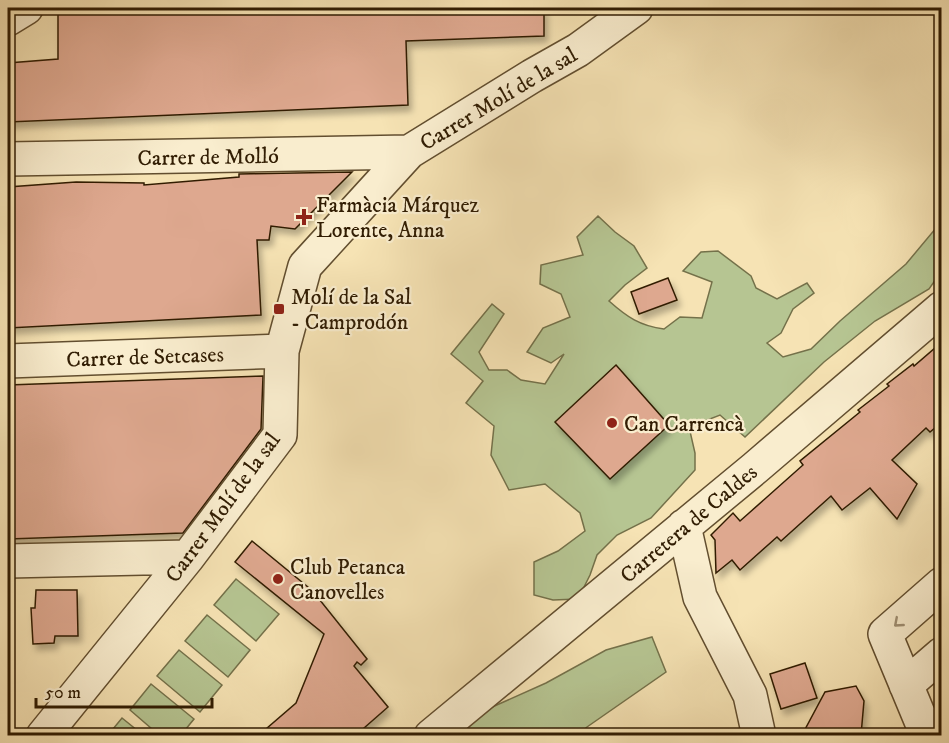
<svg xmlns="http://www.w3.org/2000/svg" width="949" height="743" font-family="'IM FELL DW Pica',serif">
<defs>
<filter id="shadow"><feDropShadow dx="3.5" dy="6" stdDeviation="3" flood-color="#0004"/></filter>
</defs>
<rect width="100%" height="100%" fill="#f6e3b4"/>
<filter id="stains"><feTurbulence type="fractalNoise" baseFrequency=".00333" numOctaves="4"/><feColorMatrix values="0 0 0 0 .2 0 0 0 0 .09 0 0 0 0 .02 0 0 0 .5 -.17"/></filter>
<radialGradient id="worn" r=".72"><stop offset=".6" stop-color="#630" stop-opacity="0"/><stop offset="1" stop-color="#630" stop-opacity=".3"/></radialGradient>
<path fill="#b6c592" stroke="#74714a" stroke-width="1.5" d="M598,216l17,16 19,14 13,22 -22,17 -16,16c18,16 31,25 55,28l16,-12 22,1 10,-36 -29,-11 18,-19 17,-1 33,25 5,12 21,11 30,-16 7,10 -21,16 -12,24 -14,10 16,14 28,-8 29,-28 66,-57 35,-42v50l-12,17 -54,32 -51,41 -79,75 -25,-22 -31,12 6,26v17l-44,48 -34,17 -20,20 -7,20 -12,24 -25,1 -19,-5v-33l24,-11 27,-20 -5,-18 -35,-29 -36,6 -18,-35 3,-29 -28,-23 17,-22 -32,-27 41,-50 12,10 -25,38 10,18h18l14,10 24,4 19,-30 -13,9 -24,-11 16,-24 27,-11 -9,-23 -21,-10 1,-19 42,-10 -6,-18z
M236,579l43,35 -23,27 -42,-36z
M207,615l43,35 -22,27 -43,-36z
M652,637l14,35 -79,55 -9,8 -131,1 43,-28 56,-25 60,-33z
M179,650l43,35 -22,27 -43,-36z
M151,684l43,35 -13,16h-22l-29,-25z
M122,718l21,17h-35z"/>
<path fill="#dea88f" stroke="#311d03" stroke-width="1.5" filter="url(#shadow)" d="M166,8h378v28l-138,5 2,64 -400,17v-59l50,-4v-46z
M352,172l-57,57 -24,-3 -2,14h-12l4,75 -253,13v-141l68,-5 68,1v2l95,-8v-3z
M668,278l9,22 -38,14 -8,-22z
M942,342v80l-12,10 -4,-4 -34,32 25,24 -20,35 -27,-31 -28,22 -11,-14 -50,45 -4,-4 -37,33 -8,-10 -16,13 -1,-33 -4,-5 22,-22 7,8 63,-56 -3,-4 60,-49 -2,-2 31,-24 -2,-2 26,-20 1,2z
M616,365l53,60 -59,54 -55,-57z
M263,376l-2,53 -78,104 -175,6v-154z
M252,541l68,56 -1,2 48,60 -6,6 -4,-3 -3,4 34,41 -32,28h-97l37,-32 28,-69 -89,-72z
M36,590h41l1,46h-23l-1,7 -21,1 -2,-36h4z
M805,663l12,35 -36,11 -11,-35z
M856,686l8,15 -3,34h-59l23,-43z"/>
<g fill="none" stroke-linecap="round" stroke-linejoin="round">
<g stroke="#624e2f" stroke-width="36">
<path id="minor" d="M8,19l18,-11
M8,159l401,-7
M8,361l274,-10
M684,526l16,71 50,98 9,41
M8,561l180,-4
M942,584l-57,50 42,101 15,-13
M906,685l36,-31
M43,736l145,-179 92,-122 2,-84 23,-85 104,-114 123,-76 46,-26 58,-42
M431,736l324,-268 187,-160"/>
</g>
<use href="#minor" stroke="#f9edce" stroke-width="33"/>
</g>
<defs><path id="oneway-chevron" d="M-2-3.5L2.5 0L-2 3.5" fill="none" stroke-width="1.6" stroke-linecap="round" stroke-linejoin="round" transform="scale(1.5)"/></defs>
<use stroke="#9f8f73" href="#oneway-chevron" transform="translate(898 623) rotate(139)"/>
<g fill="#8f2418" stroke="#f9edce" stroke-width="2">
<path d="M301 208h6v6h6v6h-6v6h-6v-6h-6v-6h6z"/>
<rect x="273" y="303" width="12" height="12" rx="3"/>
<circle cx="612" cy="423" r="6"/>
<circle cx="278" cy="579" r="6"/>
</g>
<g text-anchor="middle" stroke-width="4.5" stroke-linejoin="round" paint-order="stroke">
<g font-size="22" fill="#311d03" stroke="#f9edce">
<text transform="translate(498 98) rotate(-31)" y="8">Carrer Molí de la sal</text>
<text transform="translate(208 156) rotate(-1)" y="8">Carrer de Molló</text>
<text transform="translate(145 356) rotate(-2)" y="8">Carrer de Setcases</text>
<text transform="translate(222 507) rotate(-54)" y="8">Carrer Molí de la sal</text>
<text transform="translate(688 523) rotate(-40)" y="8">Carretera de Caldes</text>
</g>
<g font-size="22" fill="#311d03" stroke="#f9edce" text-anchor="start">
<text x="316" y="212">Farmàcia Márquez<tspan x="316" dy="25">Lorente, Anna</tspan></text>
<text x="291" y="304">Molí de la Sal<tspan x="291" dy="25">- Camprodón</tspan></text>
<text x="624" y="431">Can Carrencà</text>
<text x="290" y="574">Club Petanca<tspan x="290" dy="25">Canovelles</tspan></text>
</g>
</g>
<rect width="949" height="743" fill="none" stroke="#f6e3b4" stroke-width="30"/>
<rect x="9" y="9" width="931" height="725" fill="none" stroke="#311d03" stroke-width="3"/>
<rect x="15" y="15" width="919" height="713" fill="none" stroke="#311d03" stroke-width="1.5"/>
<path d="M36 698v9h176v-9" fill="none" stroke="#311d03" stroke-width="3"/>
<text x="45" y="698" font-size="18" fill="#311d03" stroke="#f9edce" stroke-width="4.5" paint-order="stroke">50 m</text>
<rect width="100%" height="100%" filter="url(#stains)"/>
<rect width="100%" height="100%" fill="url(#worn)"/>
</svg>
